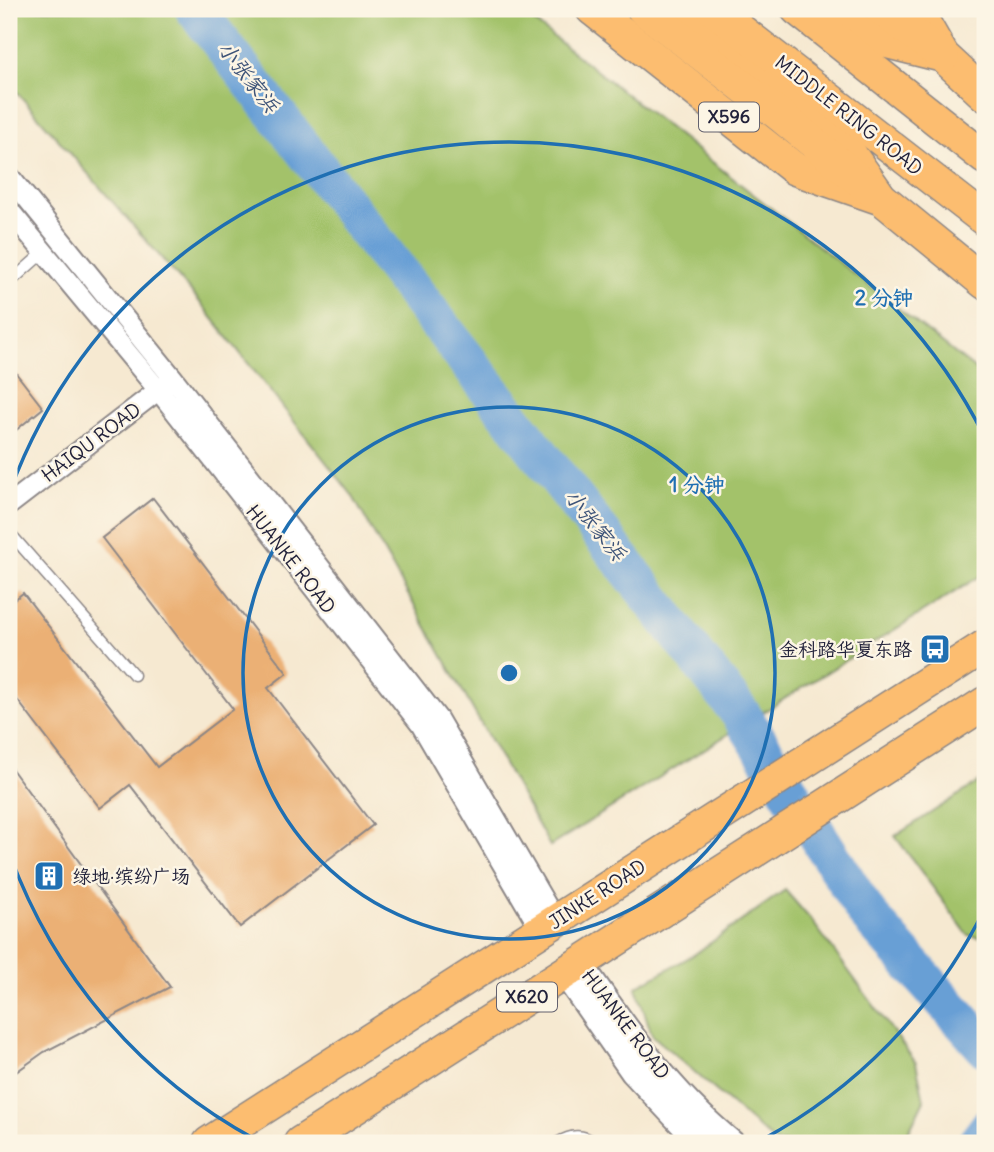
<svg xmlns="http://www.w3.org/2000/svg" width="994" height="1152" font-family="Delius,'LXGW WenKai TC',sans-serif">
<rect width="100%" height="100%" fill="#fcf5e5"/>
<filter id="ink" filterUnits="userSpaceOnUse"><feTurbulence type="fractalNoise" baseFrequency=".0143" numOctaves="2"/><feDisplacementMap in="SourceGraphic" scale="14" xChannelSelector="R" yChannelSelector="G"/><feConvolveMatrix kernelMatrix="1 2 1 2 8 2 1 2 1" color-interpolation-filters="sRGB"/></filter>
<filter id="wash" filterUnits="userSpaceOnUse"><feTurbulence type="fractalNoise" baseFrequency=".00686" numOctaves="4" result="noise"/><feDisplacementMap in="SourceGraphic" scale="28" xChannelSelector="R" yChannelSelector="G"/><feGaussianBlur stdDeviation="1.57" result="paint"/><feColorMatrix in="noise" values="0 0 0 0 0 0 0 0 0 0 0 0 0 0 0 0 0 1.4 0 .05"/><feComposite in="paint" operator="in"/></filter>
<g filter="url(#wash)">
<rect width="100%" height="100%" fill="#f6e9d1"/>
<path fill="#a3c26a" stroke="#627252" stroke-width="2" d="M9,9h509l467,368v196l-435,273 -198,-351 -153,-194 -190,-218z
M985,778v160l-17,-3 -73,-99z
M785,890l27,31 104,142 8,37 -21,43h-127l-124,-108 -16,-48 59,-33z"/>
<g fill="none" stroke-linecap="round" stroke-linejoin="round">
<path stroke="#679fd5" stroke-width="23" d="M967,1143l18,-24"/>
<path stroke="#679fd5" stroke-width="40" d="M195,9l545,704 127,201 118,133"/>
</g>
<g id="blocks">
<path fill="#ebb074" d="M9,364l34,44 -34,28z
M153,498l134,175 -19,15 105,137 -133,102 -110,-142 -30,23 -91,-119v-85l14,-11 134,174 76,-58 -131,-171z
M9,765l161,222 -126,65 -35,25z"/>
</g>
</g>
<g filter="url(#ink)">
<use href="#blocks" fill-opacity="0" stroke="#8c8686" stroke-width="2"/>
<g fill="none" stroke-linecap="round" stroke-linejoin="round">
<g stroke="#8c8686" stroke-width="13">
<path id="service" d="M9,283l35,-31
M9,532l125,143
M557,1143c14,-8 25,-10 38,0"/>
</g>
<g stroke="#8c8686" stroke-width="23">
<path id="minor" d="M9,176l164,202 265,341 117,201
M9,210l150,181 262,334 120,205
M9,505l160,-123"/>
</g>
<g stroke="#8c8686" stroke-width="28">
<path id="tertiary" d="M580,963c45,65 90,130 152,180
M564,973l69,99 67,71"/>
</g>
<g stroke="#8c8686" stroke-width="35">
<path id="primary" d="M592,9l203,160 84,29
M683,9l146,115 52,74 104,85
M831,9l36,28 76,19
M916,9l27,47 42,39
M209,1143l776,-497
M300,1143l685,-440"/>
</g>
<g stroke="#8c8686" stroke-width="35">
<path id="trunk" d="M643,9l139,108 99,81
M713,9l272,211
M797,9l188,149
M881,9l62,47"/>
</g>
<use href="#service" stroke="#fff" stroke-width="10"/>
<use href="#minor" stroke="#fff" stroke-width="19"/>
<use href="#tertiary" stroke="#fff" stroke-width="24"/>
<use href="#primary" stroke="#fcbd6f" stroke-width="32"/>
<use href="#trunk" stroke="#fcbd6f" stroke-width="32"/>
</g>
</g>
<g fill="none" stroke="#1f6fb2" stroke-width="3.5">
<circle cx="509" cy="673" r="266"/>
<path d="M984 910A531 531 0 0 1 758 1142M260 1142A531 531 0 0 1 10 855M10 491A531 531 0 0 1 984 436"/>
</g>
<defs>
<g id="bus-square" transform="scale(1.575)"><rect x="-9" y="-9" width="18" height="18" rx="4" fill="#1f6fb2" stroke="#fcf5e5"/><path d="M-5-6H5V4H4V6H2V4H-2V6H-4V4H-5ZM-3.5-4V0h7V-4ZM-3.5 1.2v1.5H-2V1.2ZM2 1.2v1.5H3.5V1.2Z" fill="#fff"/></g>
<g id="building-square" transform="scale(1.575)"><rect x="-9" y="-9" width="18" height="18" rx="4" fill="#1f6fb2" stroke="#fcf5e5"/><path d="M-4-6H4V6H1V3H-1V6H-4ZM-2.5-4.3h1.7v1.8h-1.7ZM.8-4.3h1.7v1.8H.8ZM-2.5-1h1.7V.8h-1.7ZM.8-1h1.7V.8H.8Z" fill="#fff"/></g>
</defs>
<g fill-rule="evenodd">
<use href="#bus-square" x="935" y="649"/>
<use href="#building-square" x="49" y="876"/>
</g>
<g text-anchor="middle" stroke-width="5" stroke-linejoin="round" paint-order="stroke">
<g fill="#fcf5e5" stroke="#63616e" stroke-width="2">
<rect x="699" y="102.5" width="60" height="29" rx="5"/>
<rect x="497" y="982.5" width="60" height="29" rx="5"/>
</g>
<g font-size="18" font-weight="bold" fill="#22223b">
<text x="729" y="123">X596</text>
<text x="527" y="1003">X620</text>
</g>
<g font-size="19" fill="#22223b" stroke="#fcf5e5">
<text transform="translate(849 115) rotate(38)" y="7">MIDDLE RING ROAD</text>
<text transform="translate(91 442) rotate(-37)" y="7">HAIQU ROAD</text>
<text transform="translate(291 559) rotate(52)" y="7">HUANKE ROAD</text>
<text transform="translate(597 894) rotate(-33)" y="7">JINKE ROAD</text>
<text transform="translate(626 1024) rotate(53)" y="7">HUANKE ROAD</text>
</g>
<g font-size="19" fill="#22223b" stroke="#fcf5e5" text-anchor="end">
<text x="912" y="656">金科路华夏东路</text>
<text x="72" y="883" text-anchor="start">绿地·缤纷广场</text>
</g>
<g font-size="21" font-style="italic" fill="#3e5479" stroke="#fcf5e5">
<text transform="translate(248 77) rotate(52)" y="7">小张家浜</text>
<text transform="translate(595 525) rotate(52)" y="7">小张家浜</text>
</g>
</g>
<circle cx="509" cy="673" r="10" fill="#1f6fb2" stroke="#fcf5e5" stroke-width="3.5"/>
<g font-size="21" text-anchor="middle" font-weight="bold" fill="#1f6fb2" stroke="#fcf5e5" stroke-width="5" stroke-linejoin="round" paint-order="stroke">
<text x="884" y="305">2 分钟</text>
<text x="697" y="492">1 分钟</text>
</g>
<rect width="994" height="1152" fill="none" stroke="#fcf5e5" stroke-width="35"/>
</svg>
